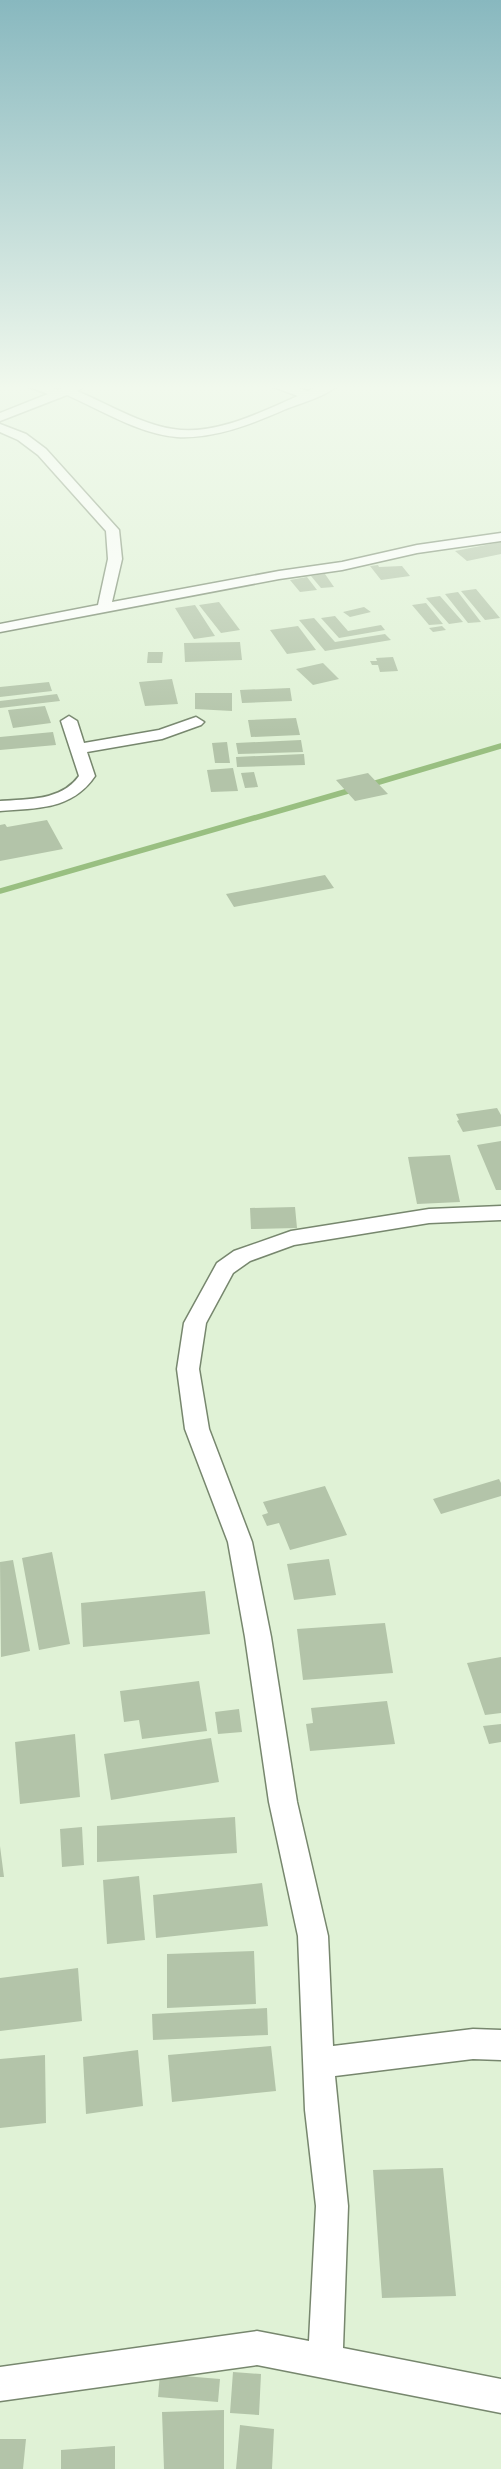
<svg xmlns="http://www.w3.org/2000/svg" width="501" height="2469" font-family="Signika,sans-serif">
<rect width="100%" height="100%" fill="#e0f2d6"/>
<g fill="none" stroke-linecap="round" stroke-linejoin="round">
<path stroke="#99bf81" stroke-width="5.5" d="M369,785l132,-39
M0,891l355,-102"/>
</g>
<path fill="#b3c4a9" d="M501,542v12l-34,7 -12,-10z
M378,565l1,2 23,-1 8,10 -29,4 -11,-14z
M325,574l9,13 -13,1 -10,-12z
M307,577l10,13 -17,2 -10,-12z
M476,589l24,29 -15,2 -24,-29z
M458,592l23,30 -13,1 -23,-29z
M440,596l23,26 -14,2 -23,-26z
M219,602l21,28 -19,3 -22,-28z
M426,603l17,21 -14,1 -17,-20z
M195,605l20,31 -21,3 -19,-31z
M364,607l7,5 -21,5 -7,-5z
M335,616l13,15 33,-6 4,5 -46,8 -18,-20z
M314,618l21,24 50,-8 6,6 -66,11 -26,-31z
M298,626l18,24 -29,4 -17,-24z
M442,626l4,4 -13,2 -4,-4z
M240,642l2,18 -57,2 -1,-19z
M148,652h15l-1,11h-15z
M393,657l5,14 -18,1 -2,-7h-6l-2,-4h7l-1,-3z
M323,663l16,16 -26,6 -17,-16z
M172,679l6,25 -33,2 -6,-24z
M49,682l3,9 -52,6v-10z
M290,688l2,13 -50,2 -2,-13z
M195,693h37v18l-37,-2z
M57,694l3,7 -60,7v-7z
M45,706l6,17 -38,5 -5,-18z
M296,718l4,17 -49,2 -3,-17z
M53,732l3,13 -56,5v-13z
M301,740l2,12 -65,2 -2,-11z
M227,742l3,21h-15l-3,-20z
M304,754l1,11 -68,2 -1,-10z
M233,768l5,23 -27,1 -4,-22z
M254,772l4,15 -13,1 -4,-15z
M368,773l20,21 -33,7 -19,-21z
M47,820l16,29 -63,12v-36l5,-1 2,3z
M325,875l9,13 -100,19 -8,-13z
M497,1108l4,7v11l-38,6 -6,-11 2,-1 -3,-6z
M501,1141v49h-5l-19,-45z
M450,1155l10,47 -43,2 -9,-47z
M295,1207l2,21 -46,1 -1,-21z
M499,1479l2,4v13l-60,18 -8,-15z
M325,1486l22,49 -57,15 -11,-27 -12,3 -5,-11 6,-2 -5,-11z
M52,1552l18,92 -31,6 -17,-92z
M329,1559l7,36 -42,5 -7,-36z
M13,1560l17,91 -29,6 -1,-95z
M205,1591l5,43 -127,13 -2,-44z
M385,1623l8,50 -90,7 -6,-51z
M501,1657v56l-16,2 -18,-52z
M199,1681l8,50 -65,8 -3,-19 -15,2 -4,-31z
M387,1701l8,43 -85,7 -4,-27 7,-1 -2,-15z
M239,1709l3,23 -24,2 -3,-22z
M501,1724v18l-12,2 -6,-18z
M75,1734l5,63 -60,7 -5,-62z
M211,1738l8,44 -108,18 -7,-46z
M235,1817l2,36 -140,9v-36z
M82,1827l2,38 -22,2 -2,-38z
M0,1846l4,31h-4z
M139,1876l6,64 -38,4 -4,-64z
M262,1883l6,43 -112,12 -3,-43z
M254,1951l2,53 -89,4v-54z
M78,1968l4,53 -82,10v-53z
M267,2008l1,27 -115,5 -1,-26z
M271,2046l5,45 -104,11 -4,-47z
M138,2050l5,56 -57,8 -3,-57z
M45,2055l1,68 -46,5v-69z
M443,2168l13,128 -74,2 -9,-128z
M233,2372l28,2 -2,41 -29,-2z
M160,2374l60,5 -2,23 -60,-5z
M224,2410v59h-60l-2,-57z
M240,2425l34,4 -2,40h-36z
M0,2439h26l-3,30h-23z
M115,2446v23h-54v-19z"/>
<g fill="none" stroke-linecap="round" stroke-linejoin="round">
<g stroke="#77876e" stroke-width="3">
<path id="minor" d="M24,385h18l16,5 12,-5h17l-10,6c31,13 63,33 96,38 42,7 88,-17 125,-33l-30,-11h19l21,6 14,-6h16c-9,10 -39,19 -52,24 -34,15 -72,30 -109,28 -38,-3 -76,-27 -110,-42l-67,26v-8l48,-19z
M0,424l26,10 20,15 73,81 3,29 -10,43 167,-31 63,-9 75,-17 84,-12v8l-84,12 -75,17 -63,9 -279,53v-8l98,-19 10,-46 -2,-28 -68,-76 -20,-15 -18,-8z
M69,716l8,5 7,22 75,-13 37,-13 8,5 -3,3 -39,14 -75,13 8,24c-23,34 -58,32 -95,35v-10c28,-2 61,0 79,-25l-18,-55z
M501,1206v14l-72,3 -135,22 -44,16 -17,12 -27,50 -7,46 10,60 43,113 19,95 26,165 31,134 5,110 140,-17 28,1v30l-28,-1 -138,17 13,130 -5,142 158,31v34l-244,-48 -257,36v-34l257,-36 52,10 7,-135 -11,-96 -7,-174 -29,-134 -24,-165 -17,-95 -43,-113 -8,-60 7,-46 33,-60 17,-12 57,-20 138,-22z"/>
</g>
<use href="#minor" fill="#fff" fill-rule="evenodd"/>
</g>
<linearGradient id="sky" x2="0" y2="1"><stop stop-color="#88b8bf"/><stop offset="0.53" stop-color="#f1f9ed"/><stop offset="1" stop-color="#f1f9ed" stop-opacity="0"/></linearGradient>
<rect width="501" height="731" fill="url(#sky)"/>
</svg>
